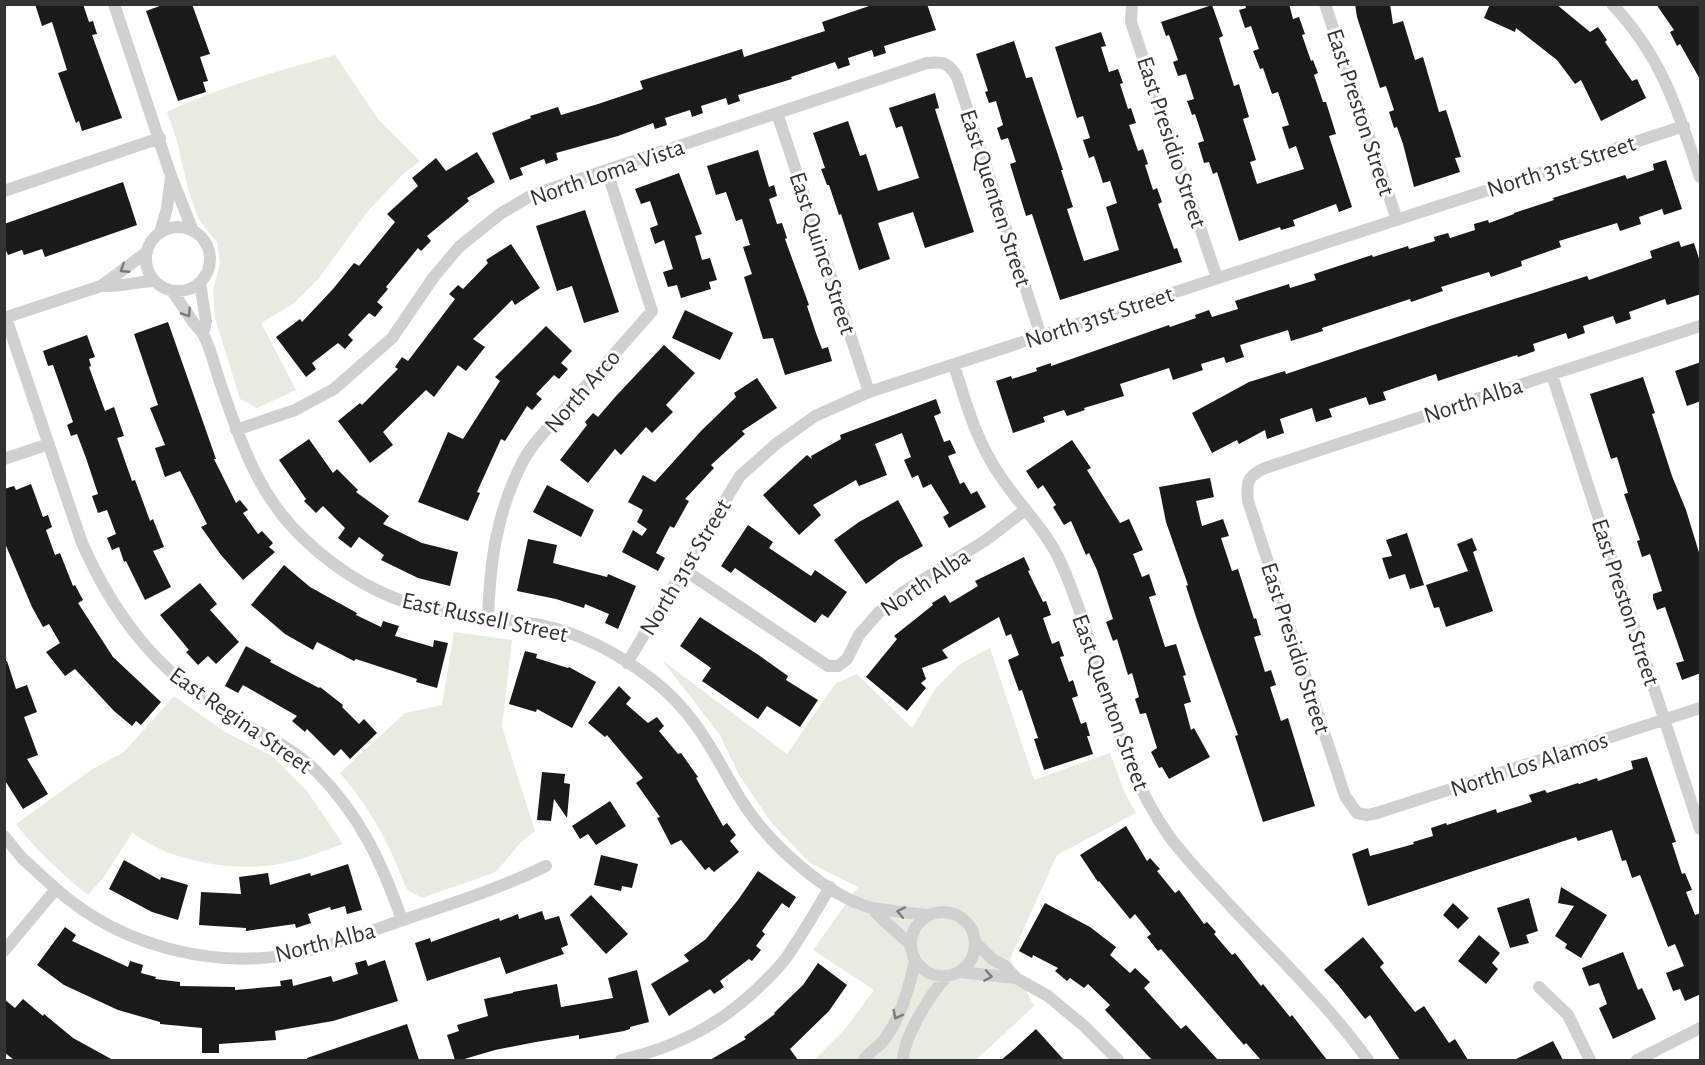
<svg xmlns="http://www.w3.org/2000/svg" width="1705" height="1065" font-family="'Alegreya Sans',sans-serif">
<rect width="100%" height="100%" fill="#fff"/>
<path fill="#e6ecdf" d="M335,55l43,64 42,42 -19,15 -33,35 -49,67 -26,26 -32,19 35,67 -39,18 -17,-9 -25,-81 -2,-29 7,-25 -3,-22 -18,-22 -11,-31 -11,-48 -10,-29c53,-25 111,-41 168,-57z
M454,632l58,8 -10,87 33,104 -14,11 -25,30 -74,26 -15,-8c-17,-45 -36,-81 -67,-117l65,-60 37,-8z
M990,648l44,132 76,-27 14,38 12,22 -79,42 -47,104 24,47 -58,54h-162l31,-31 29,-39 -61,-40 45,-63 -48,-24 -39,-41 -32,-47 -19,-40 -58,-75 125,94 49,-71 21,-9 55,54 24,-40 24,-24z
M174,696l51,36 47,24 35,35 36,53c-23,8 -46,18 -70,21 -36,5 -76,-1 -109,-14 -11,-5 -22,-12 -32,-18l-28,44 -16,18c-27,-22 -51,-44 -72,-71l75,-54 33,-18z"/>
<path fill="#1a1a1a" d="M35,4h48l6,18 4,-1 4,13 -5,1 30,83 -40,13 -3,-10 -3,2 -18,-50 9,-3 -15,-48 -10,4z
M165,4h27l18,50 -10,3 8,24 -5,1 3,10 -28,9 -32,-90z
M875,4h52l9,26 -52,16 2,7 -12,4 -2,-7 -24,8 2,7 -12,4 -3,-7 -44,15 1,2 -54,16 2,6 -12,4 -2,-7 -25,8 2,7 -11,4 -2,-7 -25,8 2,7 -12,4 -2,-6 -35,13 -62,17 2,7 -12,4 -2,-5 -24,9 3,7 -13,5 -18,-47 39,-15 -1,-2 28,-9 3,8 37,-11 45,-15 -3,-8 102,-32 2,8 81,-26 -3,-9z
M1245,4h44l4,15 6,-2 6,17 -3,1 9,26 2,-1 5,13 -4,2 9,27h3l10,32 -7,2 23,71 -13,5 -3,-8 -43,16 2,6 -14,4 -1,-3 -41,14 -22,-69 -4,2 -4,-12 -5,1 -6,-20 6,-2 -9,-27 -3,1 -5,-14 7,-2 -8,-25 -8,2 -5,-14 5,-2 -9,-25 -3,1 -5,-14 51,-17 11,31 -4,2 15,48 5,-2 10,33 -6,2 13,41 -6,2 7,22 47,-15 -8,-23 -7,3 -7,-22 7,-2 -11,-33 -6,2 -9,-26 -3,1 -7,-18 6,-2 -8,-23 -6,2 -6,-18 7,-2z
M1355,4h35l3,20 10,-3 12,39 8,-3 16,55 7,-2 15,47 -6,1 5,14 -46,15 -11,-43 -6,-17 -3,1 -5,-16 5,-2 -8,-24 -6,2 -23,-71z
M1490,4h66l34,28 8,-5 9,13 -2,2 27,39 5,-2 9,19 -45,23 -20,-41 -6,4 -18,-24 -41,-32 -1,4 -31,-14z
M1656,4h45v77l-21,-37 -3,2 -7,-14 4,-2z
M1101,32l5,14 -5,1 8,25 9,-3 5,14 -3,1 8,25 3,-1 5,15 -7,2 9,26 5,-2 5,15 -3,1 8,25 4,-2 5,14 -4,2 16,45 3,-1 5,14 -122,38 -28,-86 -6,2 -16,-52 6,-2 -8,-24 -7,2 -4,-12 6,-3 -7,-24 -7,2 -4,-11 3,-1 -12,-37 38,-13 12,37 6,-1 31,93h-2l12,37 -6,2 17,52 35,-11 -13,-43 11,-4 -7,-22 -7,2 -9,-27 -5,2 -6,-18 7,-2 -7,-22 -6,2 -22,-71z
M935,93l4,15 -4,1 39,123 -49,16 -12,-36 -35,11 12,36 -31,11 -18,-56 -2,1 -10,-30h-2l-6,-16 4,-1 -12,-35 35,-12 12,35 6,-2 12,37 41,-13 -17,-52 -6,2 -7,-20z
M758,150l11,37 5,-2 3,11 -8,3 8,25 5,-1 5,15 -2,1 24,66 -2,1 9,27 6,16 6,-2 4,14 -47,14 -12,-37 -10,1 -19,-62 8,-3 -9,-27 7,-2 -8,-26 -6,2 -10,-29 -10,3 -9,-29z
M477,152l18,30 -28,16 2,3 -42,35 4,5 -10,10 -3,-3 -32,39 2,2 -11,13 6,5 -8,10 -6,-4 -21,22 5,5 -8,9 -7,-6 -26,20 4,6 -10,8 -30,-40 24,-18 2,3 31,-33 21,-26 5,3 36,-44 -8,-8 31,-28 -6,-8 24,-20 10,13z
M1666,160l16,49 -18,6 -2,-6 -23,8 2,7 -21,7 -3,-8 -58,18 2,6 -40,14 1,5 -31,11 -2,-5 -48,15 2,4 -32,11 -1,-3 -88,29 1,3 -32,10 -3,-11 -48,15 4,12 -18,6 -2,-6 -23,7 2,6 -30,10 -4,-12 -49,16 4,12 -40,12 1,2 -18,6 -3,-6 -21,7 2,5 -32,11 -17,-52 15,-5 1,3 25,-8 -1,-3 15,-5v3l26,-9 92,-32 1,2 26,-9 -1,-3 14,-5 3,7 26,-8 -3,-8 54,-17 1,4 26,-8 -2,-6 58,-19 1,2 35,-11 1,3 26,-8 -1,-4 14,-4 2,5 25,-8 -1,-6 14,-4 1,3 25,-9v-1l40,-13 -1,-2 72,-23 2,4 27,-9 -1,-6z
M679,173l23,61 -7,2 7,24 8,-2 7,22 -8,2 2,7 -30,9 -4,-13 -9,2 -5,-15 10,-3 -9,-29 -9,4 -5,-16 8,-3 -8,-24 -9,3 -6,-15z
M123,182l14,43 -92,32 -3,-8 -18,6 -2,-5 -14,5 -4,-9v-22z
M585,210l34,102 -35,11 -12,-37 -15,5 -21,-65z
M1679,241l2,6 13,-4 7,22v29l-34,11 -2,-6 -36,13 2,7 -15,5 -3,-8 -30,10 2,7 -17,6 -2,-6 -33,11 2,7 -17,6 -1,-2 -79,26 -2,-7 -53,18 3,8 -17,5 -3,-8 -37,12 3,8 -16,5 -4,-14 -32,11 4,14 -17,6 -2,-9 -26,14 -2,-4 -25,13 -20,-40 57,-31 36,-11 1,3 165,-55 136,-43 2,4 63,-22 -2,-7z
M511,244l29,44 -25,17 -3,-5 -39,39 12,8 -19,24 -8,-6 -24,32 -8,-7 -43,42 10,13 -23,18 -32,-42 22,-18 2,2 36,-36 -3,-2 7,-10 6,4 47,-62 -6,-5 9,-9 5,4 25,-26 -2,-3z
M685,310l48,23 -13,27 -48,-22z
M168,322l48,137h-2l22,44 4,-3 8,10 -5,3 15,21 4,-3 11,12 -4,4 6,5 -32,28 -22,-25 -20,-28 6,-3 -27,-53 -15,6 -10,-29 10,-3 -15,-37 8,-3 -24,-71z
M546,326l26,25 -11,12 7,6 -9,10 -5,-4 -18,19 6,5 -10,11 -5,-4 -22,35 -4,-2 -24,53 3,1 -12,28 -50,-19 30,-70 15,7 37,-58 -5,-4z
M87,335l8,22 -6,2 2,7 -2,1 16,44 9,-4 10,29 -7,2 15,43 3,-1 15,41 3,-2 11,28 -11,4 18,36 -26,13 -19,-39 -2,1 -5,-15 -7,3 -5,-12 9,-4 -9,-24 -9,3 -6,-17 6,-2 -12,-36 -9,-24 -6,2 -4,-11 6,-3 -20,-57 -5,1 -5,-15z
M664,345l31,28 -29,32 7,7 -21,21 -6,-6 -25,28 -6,-6 -27,34 -28,-23 27,-35 -2,-3 8,-9 5,4 18,-21z
M1701,362v39l-14,5 -12,-35z
M1643,377l12,36 -3,1 20,62 14,34 15,49v114l-19,7 -6,-17 8,-2 -12,-34 -7,-20 -8,3 -4,-11v-5l9,-3 -12,-37 -8,3 -5,-16 3,-1 -16,-46 4,-1 -11,-36 -6,2 -21,-65z
M757,378l20,30 -35,23 3,3 -34,31 3,3 -29,31 4,2 -15,27 -4,-2 -14,27 9,5 -7,13 -36,-19 11,-22 9,6 5,-7 -10,-7 6,-12 -15,-8 15,-27 12,7 46,-51 35,-34 -2,-4z
M936,399l5,14 -7,3 10,26 6,-2 6,13 -8,3 12,28 4,-2 7,12 6,-3 9,16 -37,21 -6,-11 6,-4 -18,-29 -8,4 -5,-13 -6,3 -8,-18 7,-3 -9,-24 -27,11 12,31 -28,11 -3,-6 -43,25 8,10 -22,20 -36,-40 44,-40 5,4 -1,-3 30,-17 -1,-4z
M309,439l24,34 4,-4 21,21 -2,2 33,24 -6,8 39,19 36,9 -8,34 -32,-8 -37,-18 3,-5 -25,-18 -8,11 -13,-10 7,-10 -22,-22 -7,7 -12,-12 2,-2 -27,-39z
M1072,440l19,28 -4,2 33,53 9,-4 14,31 -10,4 9,23 7,-3 7,21 -7,2 16,50 11,-3 10,31 -3,1 8,26 -7,2 7,26 3,-2 16,29 -41,22 -7,-12 -3,1 -8,-16 6,-4 -11,-35 -6,1 -5,-15 4,-2 -7,-24 -4,2 -11,-36 -4,2 -7,-19 7,-3 -16,-49 -8,-17 -3,2 -15,-34 -7,4 -11,-18 3,-2 -13,-20 -5,4 -12,-18z
M1210,478l4,19 -18,4 6,25 21,-7 6,17 -8,2 11,33 6,-2 16,50 2,-1 5,17 -7,2 11,35 6,-2 5,15 -6,2 11,34 7,-3 27,88 -52,16 -28,-86 3,-1 -40,-112 -12,-37 2,-1 -22,-63 -7,-35z
M31,484l12,33 5,-2 4,12 -6,3 9,25 5,-2 13,33 2,-1 8,15 -5,3 35,54 48,45 -20,23 -5,-4 -4,5 -18,-15 -39,-42 -10,7 -19,-24 14,-9 -11,-19 -6,3 -11,-20 -28,-66v-52l10,-3 2,4z
M547,485l47,25 -13,27 -48,-25z
M898,500l25,46 -25,14 -32,24 -32,-44 25,-18z
M748,525l25,17 -4,6 42,28 4,-6 32,22 -19,26 -6,-4 -7,9 -80,-55 -4,5 -10,-7z
M1407,533l17,52 -14,4 -5,-15 -16,5 -7,-21 10,-2 -6,-16z
M1472,538l5,12 -4,2 20,59 -47,16 -7,-20 -5,1 -8,-23 42,-14 -11,-27z
M528,539l29,6 -4,18 54,14 1,-3 28,12 -18,43 -13,-6 4,-9 -24,-10 -1,4 -28,-9 -39,-8z
M1024,557l6,13 -2,1 15,31 3,-1 5,14 -8,3 9,26 7,-3 5,15 -4,1 9,25 4,-2 5,16 -6,2 9,26 5,-2 4,14h-3l6,18 -49,16 -10,-31 4,-1 -16,-48 -3,1 -11,-31 11,-5 -8,-21 -5,2 -7,-19 -57,33 6,8 -26,10 4,11 -5,4 5,5 -19,23 -41,-34 31,-38 -3,-3 39,-31 -1,-2 13,-8 5,8 28,-17 -3,-5z
M284,565l26,22 47,26 -1,2 25,12 2,-6 16,5 -4,10 38,11 1,-7 14,3 -11,45 -21,-6 1,-3 -61,-20 -2,2 -37,-19 -4,8 -28,-16 -34,-29z
M200,583l17,21 -7,6 29,32 -23,22 -8,-8 -10,9 -12,-13 3,-2 -29,-35z
M700,617l60,39 28,20 -2,4 32,20 -18,27 -33,-21 -9,13 -56,-38 9,-13 -31,-22z
M246,646l25,14 -1,2 49,26 1,-1 23,18 -1,2 17,17 5,-5 13,14 -27,26 -9,-10 -7,7 -27,-27 -2,3 -13,-11 5,-5 -54,-31 -5,8 -13,-7z
M525,651l12,3 -1,4 32,10 1,-1 27,15 -24,46 -35,-19 -1,3 -27,-8z
M4,661h3l9,28 11,-4 10,27 -13,5 14,38 -11,4 21,35 -25,15 -19,-30z
M619,686l12,12 -5,6 22,19 9,-6 7,9 -5,5 19,23 3,-1 17,24 -2,1 27,48 4,-3 9,12 -6,6 9,11 -25,20 -5,-5 -4,3 -24,-30 -10,5 -14,-27 3,-1 -24,-34 7,-5 -36,-43 -2,2 -17,-14z
M1647,757l29,85 -4,1 10,31 3,-1 7,17 -6,2 9,23 6,-2v81l-16,7 -5,-12 -7,2 -7,-18 18,-7 -9,-22 -7,3 -28,-72 -8,3 -6,-18 -4,1 -10,-31 -34,11 -2,-4 -208,69 -16,-52 16,-6 2,8 44,-12 -1,-2 20,-6 -2,-8 15,-5 1,2 49,-16 1,4 35,-11 -3,-7 16,-5 2,3 31,-10 1,1 18,-6 1,3 35,-12 -2,-8z
M542,772l23,2 -1,9 6,1 -3,34 -13,-19 -3,22 -14,-1z
M610,801l16,25 -30,19 -8,-11 -8,5 -8,-13z
M1126,826l21,35 3,-3 10,11 -3,2 18,22 4,-3 25,34 3,-2 9,10 -2,2 18,21 3,-2 26,33 2,-2 27,33 2,-2 35,45h-66l-15,-17 -2,2 -83,-96 -3,2 -11,-14 4,-3 -16,-20 -5,5 -31,-38 -1,1 -18,-27z
M601,855l37,9 -6,24 -10,-2 -1,5 -27,-6z
M124,860l36,20 1,-3 27,8 -10,35 -26,-8 -43,-23z
M348,864l14,46 -15,4 -2,-8 -14,4 -1,-3 -22,7 3,9 -15,5 -1,-4 -49,7v-3l-47,-3 2,-33 40,2 -2,-17 29,-4 2,12 40,-12 1,3z
M758,871l38,26 -7,11 -7,-5 -20,28 3,3 -9,12 5,4 -9,11 -3,-2 -29,22 4,6 -10,7 -4,-5 -41,27 -18,-32 38,-23 -5,-6 22,-16 32,-39z
M1561,887l46,28 -26,43 -16,-10 2,-4 -12,-8 19,-30 -16,-3z
M591,895l37,39 -22,20 -36,-39z
M1529,898l9,33 -12,4 3,8 -19,5 -13,-40z
M1045,903l45,24 26,20 -6,8 20,18 5,-5 15,14 -6,6 37,41 5,-4 32,35h-66l-47,-50 5,-5 -22,-21 -4,4 -14,-10 -3,3 -12,-10 3,-3 -25,-13 -1,3 -13,-7z
M1453,903l16,15 -11,11 -15,-14z
M542,911l3,9 14,-4 9,29 -7,3 3,6 -58,20 -6,-17 -73,24 -12,-38 15,-5 1,4 68,-24 1,3 18,-7 1,5z
M65,927l11,8 -4,6 56,26 2,-6 13,4 -2,8 15,4 -1,2 25,3v4l55,1v3l46,-4 -1,-5 12,-2 1,7 38,-10 2,6 25,-8 -3,-11 11,-3 2,6 17,-6 13,41 -65,20 -58,10 1,9 -57,4v9h-17v-25l-42,-4v-2l-42,-12 -54,-25 -27,-20z
M1479,935l21,18 -8,10 6,6 -12,15 -28,-23z
M1363,937l21,26 -4,4 35,45 9,-6 25,37 6,-4 13,21h-68l-30,-45 -5,4 -26,-33 -15,-16z
M1623,952l15,38 4,-2 14,31 -43,20 -14,-31 8,-4 -8,-21 -10,3 -7,-18z
M818,963l29,22 -18,26 -39,38 8,11h-88l36,-21 -2,-2 31,-23 -1,-1 29,-28z
M637,970l12,52 -19,5v2l-6,2 -45,8v-4l-43,7 -41,8 -34,10h-6l-8,-25 12,-4 -2,-6 31,-9 -4,-17 29,-6v-1l44,-8 4,23 52,-9 -5,-20z
M4,999l11,9 8,-9 20,17 1,-2 29,24 40,22h-99l-10,-8z
M407,1024l12,36h-112v-2z
M1036,1029l28,31h-63l11,-9z
M1553,1041l10,19h-49z"/>
<g fill="none" stroke-linecap="round" stroke-linejoin="round">
<path stroke="#d0d0d0" stroke-width="12" d="M114,4l57,172 22,55
M1132,4l-1,18 86,256
M1325,4l72,216
M1612,4c50,53 66,106 88,173
M777,113l92,279
M4,191l156,-53
M146 259a32 32 0 1 1 64 0a32 32 0 1 1-64 0Z
M160,233l7,-25 4,-31
M200,283l6,38 -3,13
M101,286c18,1 34,-4 53,-5
M172,291c7,10 14,20 21,31 3,4 7,7 10,12 8,14 13,38 19,54 19,56 38,110 82,151 35,33 76,58 122,69 38,10 77,10 115,17 41,9 80,30 113,56 43,34 59,72 86,117 25,42 84,97 132,110 5,1 10,1 15,2 15,2 27,4 42,5
M4,318l97,-32 46,-34
M6,318l76,225c32,72 74,127 142,169 30,19 66,33 92,59 44,44 66,92 86,149
M1700,326l-435,142c-18,8 -19,15 -17,33l97,295 12,17 10,2 10,-2 323,-105
M954,365c12,39 23,78 47,112 19,29 46,54 60,86 40,90 50,191 108,273 16,22 36,42 54,62 49,53 103,104 145,162
M1552,375l148,454
M236,430l59,-20 39,-21 58,-51 41,-60 26,-31 41,-33 32,-19 395,-132c16,-2 22,0 30,14l84,259
M4,459l45,-15
M683,569l145,97h10l9,-7 12,-24 20,-23 24,-20 83,-52 39,-30
M488,618c2,-55 8,-104 34,-155 10,-20 30,-39 45,-56 29,-32 57,-64 85,-96l-45,-140
M627,663l113,-187 36,-32 39,-28 54,-24 815,-266
M4,836l18,22 34,31
M873,909c11,14 26,23 38,37
M911 944a32 32 0 1 1 64 0a32 32 0 1 1-64 0Z
M975,942l17,17 13,7 11,12 32,18 36,30 34,34
M4,951l52,-62c67,59 164,83 251,62 34,-8 66,-21 99,-32 48,-16 95,-31 140,-53
M960,972l56,6
M1539,987l29,28 22,45
M621,1060c53,-12 97,-34 137,-72 10,-10 20,-19 28,-30 16,-23 30,-47 44,-71
M864,1060c4,-8 14,-12 20,-20 16,-21 26,-54 31,-80
M903,1060c1,-24 28,-67 44,-84
M1637,1060l63,-32"/>
</g>
<defs><path id="oneway-chevron" d="M-2-3.5L2.5 0L-2 3.5" fill="none" stroke-width="1.6" stroke-linecap="round" stroke-linejoin="round" transform="scale(1.5)"/></defs>
<g stroke="#7a7a7a">
<use href="#oneway-chevron" transform="translate(124 269) rotate(147)"/>
<use href="#oneway-chevron" transform="translate(187 313) rotate(57)"/>
<use href="#oneway-chevron" transform="translate(901 912) rotate(-169)"/>
<use href="#oneway-chevron" transform="translate(988 976) rotate(9)"/>
<use href="#oneway-chevron" transform="translate(897 1015) rotate(117)"/>
</g>
<g text-anchor="middle" stroke-width="6" stroke-linejoin="round" paint-order="stroke">
<g font-size="24" fill="#333" stroke="#fff">
<text transform="translate(1361 112) rotate(72)" y="8">East Preston Street</text>
<text transform="translate(1172 142) rotate(72)" y="8">East Presidio Street</text>
<text transform="translate(1561 166) rotate(-18)" y="8">North 31st Street</text>
<text transform="translate(607 172) rotate(-19)" y="8">North Loma Vista</text>
<text transform="translate(996 198) rotate(72)" y="8">East Quenten Street</text>
<text transform="translate(823 253) rotate(72)" y="8">East Quince Street</text>
<text transform="translate(1099 317) rotate(-18)" y="8">North 31st Street</text>
<text transform="translate(582 391) rotate(-49)" y="8">North Arco</text>
<text transform="translate(1473 400) rotate(-18)" y="8">North Alba</text>
<text transform="translate(685 567) rotate(-59)" y="8">North 31st Street</text>
<text transform="translate(925 582) rotate(-34)" y="8">North Alba</text>
<text transform="translate(1626 602) rotate(72)" y="8">East Preston Street</text>
<text transform="translate(485 617) rotate(12)" y="8">East Russell Street</text>
<text transform="translate(1296 648) rotate(72)" y="8">East Presidio Street</text>
<text transform="translate(1111 702) rotate(70)" y="8">East Quenton Street</text>
<text transform="translate(241 720) rotate(35)" y="8">East Regina Street</text>
<text transform="translate(1529 764) rotate(-18)" y="8">North Los Alamos</text>
<text transform="translate(325 942) rotate(-14)" y="8">North Alba</text>
</g>
</g>
<rect width="1705" height="1065" fill="none" stroke="#333333" stroke-width="12"/>
</svg>
